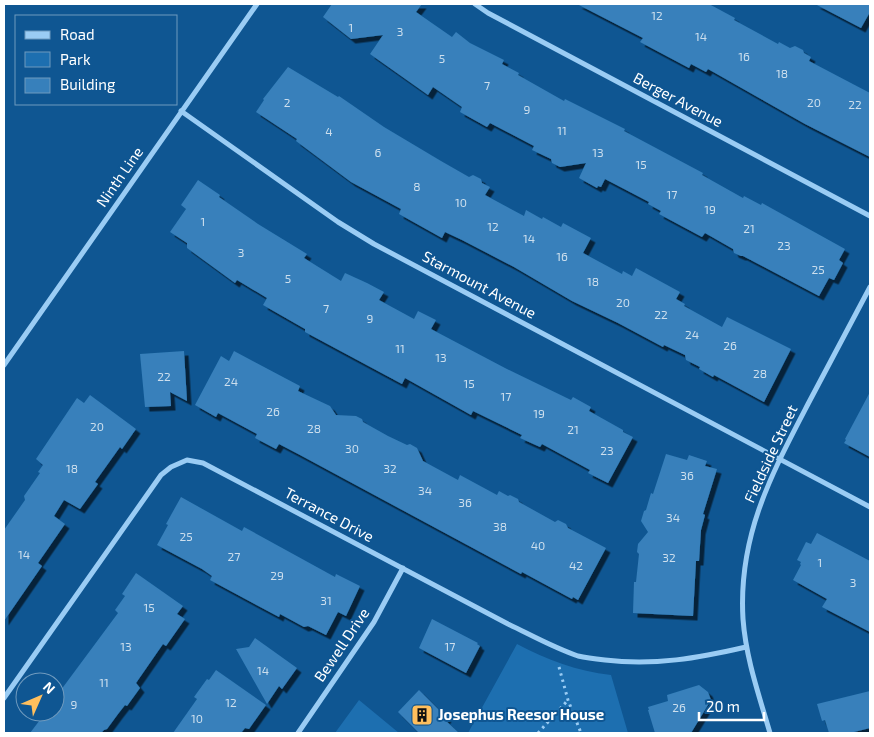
<svg xmlns="http://www.w3.org/2000/svg" width="874" height="737" font-family="'Exo 2',sans-serif">
<defs>
<filter id="shadow"><feDropShadow dx="4.5" dy="4.5" stdDeviation="0" flood-color="#0009"/></filter>
</defs>
<rect width="100%" height="100%" fill="#0f5692"/>
<path fill="#1d6fb0" d="M517,644c30,16 60,27 94,31l17,58h-160z
M359,700l40,33h-64z"/>
<path fill="#3780bb" filter="url(#shadow)" d="M332,4h90l-6,8 36,25 4,-5 14,11 34,17 -2,4 17,9 -1,2 46,26 1,-2 60,30 -1,2 79,42 -1,2 41,23 1,-2 17,9 1,-2 83,46 -6,11 4,3 -9,17 -5,-2 -10,18 -76,-40h-2l-7,-3 -1,-4 -28,-16 -3,4 -43,-23 2,-3 -13,-7 1,-2 -44,-23 -4,8 -3,-1 -1,2 -18,-10 7,-15 -26,4 -8,-4 -1,-4 -19,-9 2,-4 -44,-23 -3,4 -27,-15 2,-5 -29,-20 -5,8 -58,-41 13,-19 -32,4 -28,-22z
M577,4h132l26,14 -1,2 44,24 1,-2 11,6 5,-2 8,4 1,3 7,4 -2,4 61,32v64l-65,-33 -97,-55 -2,3 -15,-8 -2,4 -49,-26 3,-4z
M815,4h55v8l-9,16z
M288,67l50,30 1,-1 45,31 57,34 28,16 4,-2 8,4 1,4 8,4 -5,8 39,21 2,-6 16,9 1,-2 18,10 2,-4 28,15 -8,15 39,21 1,-3 9,5 4,-8 44,24 -4,7 9,5 -1,2 38,21 5,-10 64,32 -27,53 -50,-27 -1,2 -14,-8 1,-2 -14,-7 -1,-5 -21,-10 -1,2 -45,-24 -46,-22 -58,-34 -52,-27 -17,-8 -3,6 -43,-24 2,-5 -50,-27 -55,-41 1,-2 -41,-27 8,-12 -1,-1z
M198,180l22,15 -1,2 39,27 49,30 -3,4 37,23 4,-8 22,10 17,9 -5,8 35,19 4,-8 18,9 -5,9 74,39 66,32 2,-3 18,10 -2,4 34,19v2l10,5 -25,46 -20,-10 2,-3 -48,-26 -2,3 -20,-9 2,-3 -49,-24 -2,4 -66,-37 -3,6 -97,-52v-3l-42,-24 4,-7 -30,-18 -2,3 -48,-35v-5l-17,-11 16,-23 -5,-4z
M184,351l3,50 -17,-9 1,14 -26,1 -5,-53z
M234,351l66,35 -2,5 32,15 6,9 20,1 6,3 1,3 25,14 19,9 3,-1 7,4 6,13 35,19 2,-5 37,20 2,-4 9,5 2,-1 8,4 1,3 36,20 3,-2 8,4 2,4 38,20 -28,52 -5,-3 -1,2 -50,-27 -1,2 -221,-119 -21,-11 -3,5 -21,-11 2,-4 -39,-21 -2,4 -21,-12 26,-49 8,5z
M870,392v65l-26,-14 2,-3 -1,-1z
M90,395l46,34 -14,20 -2,-2 -25,35 3,2 -18,25 -16,-9 -10,16 11,8 -27,39 4,3 -38,55v-91l21,-30 -1,-4 16,-23 -2,-1 5,-7 -7,-6 41,-61 7,5z
M666,454l21,6 2,-5 18,6 -2,5 12,3 -14,45 2,1 -4,15 -2,31h-3l-3,55 -60,-3 1,-31h2l3,-28 -2,-2 1,-8 10,-12 -7,-11 3,-10 2,-1 5,-17 2,1z
M181,497l61,34 2,-4 91,50 1,-3 24,12 -14,30 -8,-4 -12,23 -18,-9 -4,1 -24,-13 -1,3 -69,-37 2,-4 -10,-7 -45,-24 11,-20 -2,-1z
M817,533l53,28v71l-48,-25 5,-8 -34,-19 8,-15 -1,-1 1,-2 -4,-2 9,-18 5,2z
M136,573l47,33 -6,8 8,5 -19,27 -3,-2 -27,39 4,5 -13,18 -2,-1 -7,9 -11,15 -3,1 -3,3h-71l16,-21h9v-14l63,-85 -3,-3 10,-14 -3,-2z
M432,619l46,24 -1,1 3,2 -14,27 -47,-25z
M255,638l42,30 -15,21 -3,-3 -12,18 -31,-55 13,-2z
M216,670l50,35 -17,24 -4,-1 -4,5h-68l24,-34 -3,-2 13,-18 2,1z
M699,685l9,7 3,8 -20,33h-36l-7,-23h1l-1,-3 20,-6 -1,-6z
M419,690l28,28 -2,2 14,13h-40l-21,-21z
M870,691v37l-20,5h-21l-4,-13 -3,1 -5,-17z"/>
<g fill="none" stroke-linecap="round" stroke-linejoin="round">
<path stroke="#9accf4" stroke-width="3" stroke-dasharray="2.5 4" stroke-linecap="butt" d="M559,667l9,33 13,33
M538,733l30,-33"/>
<path stroke="#9accf4" stroke-width="5" d="M475,4l13,9 382,203
M181,111l157,111 36,22 496,263
M4,365l253,-361
M4,698l157,-223 10,-8 16,-7 16,3 305,161c23,11 46,24 70,32 9,2 18,3 27,4 49,6 94,-2 141,-13
M298,733l76,-111 29,-54
M770,733c-11,-38 -24,-74 -27,-114 -5,-83 28,-144 65,-215 21,-39 41,-78 62,-117"/>
</g>
<defs>
<g id="building-square" transform="scale(1.125)"><rect x="-9" y="-9" width="18" height="18" rx="4" fill="#ffbf5d" stroke="#0f5692"/><path d="M-4-6H4V6H1V3H-1V6H-4ZM-2.5-4.3h1.7v1.8h-1.7ZM.8-4.3h1.7v1.8H.8ZM-2.5-1h1.7V.8h-1.7ZM.8-1h1.7V.8H.8Z" fill="#111"/></g>
</defs>
<g fill-rule="evenodd">
<use href="#building-square" x="422" y="715"/>
</g>
<g text-anchor="middle" stroke-width="4" stroke-linejoin="round" paint-order="stroke">
<g font-size="12" fill="#cddfee">
<text x="657" y="20">12</text>
<text x="351" y="32">1</text>
<text x="400" y="36">3</text>
<text x="701" y="41">14</text>
<text x="744" y="61">16</text>
<text x="442" y="63">5</text>
<text x="782" y="78">18</text>
<text x="487" y="90">7</text>
<text x="287" y="107">2</text>
<text x="814" y="107">20</text>
<text x="855" y="109">22</text>
<text x="527" y="114">9</text>
<text x="562" y="135">11</text>
<text x="329" y="136">4</text>
<text x="378" y="157">6</text>
<text x="598" y="157">13</text>
<text x="641" y="169">15</text>
<text x="417" y="191">8</text>
<text x="672" y="199">17</text>
<text x="461" y="207">10</text>
<text x="710" y="214">19</text>
<text x="203" y="226">1</text>
<text x="493" y="231">12</text>
<text x="749" y="233">21</text>
<text x="529" y="243">14</text>
<text x="784" y="250">23</text>
<text x="241" y="257">3</text>
<text x="562" y="261">16</text>
<text x="818" y="274">25</text>
<text x="288" y="283">5</text>
<text x="593" y="286">18</text>
<text x="623" y="307">20</text>
<text x="326" y="313">7</text>
<text x="661" y="319">22</text>
<text x="370" y="323">9</text>
<text x="692" y="339">24</text>
<text x="730" y="350">26</text>
<text x="400" y="353">11</text>
<text x="441" y="362">13</text>
<text x="760" y="378">28</text>
<text x="164" y="381">22</text>
<text x="231" y="386">24</text>
<text x="469" y="388">15</text>
<text x="506" y="401">17</text>
<text x="273" y="416">26</text>
<text x="539" y="418">19</text>
<text x="97" y="431">20</text>
<text x="314" y="433">28</text>
<text x="573" y="434">21</text>
<text x="352" y="453">30</text>
<text x="607" y="455">23</text>
<text x="72" y="473">18</text>
<text x="390" y="473">32</text>
<text x="687" y="480">36</text>
<text x="425" y="495">34</text>
<text x="465" y="507">36</text>
<text x="673" y="522">34</text>
<text x="500" y="531">38</text>
<text x="186" y="541">25</text>
<text x="538" y="550">40</text>
<text x="24" y="559">14</text>
<text x="234" y="561">27</text>
<text x="669" y="562">32</text>
<text x="820" y="567">1</text>
<text x="576" y="570">42</text>
<text x="277" y="580">29</text>
<text x="853" y="587">3</text>
<text x="326" y="605">31</text>
<text x="149" y="612">15</text>
<text x="126" y="651">13</text>
<text x="450" y="651">17</text>
<text x="263" y="675">14</text>
<text x="104" y="687">11</text>
<text x="231" y="707">12</text>
<text x="74" y="709">9</text>
<text x="679" y="712">26</text>
<text x="197" y="723">10</text>
</g>
<g font-size="15" fill="#fff" stroke="#0f5692">
<text transform="translate(678 100) rotate(28)" y="5">Berger Avenue</text>
<text transform="translate(120 177) rotate(-55)" y="5">Ninth Line</text>
<text transform="translate(479 285) rotate(28)" y="5">Starmount Avenue</text>
<text transform="translate(771 454) rotate(-65)" y="5">Fieldside Street</text>
<text transform="translate(329 515) rotate(28)" y="5">Terrance Drive</text>
<text transform="translate(342 645) rotate(-56)" y="5">Bewell Drive</text>
</g>
<g font-size="15" font-weight="bold" fill="#fff" stroke="#0f5692" text-anchor="start">
<text x="438" y="720">Josephus Reesor House</text>
</g>
</g>
<rect width="874" height="737" fill="none" stroke="#ffffff" stroke-width="10"/>
<rect x="15" y="15" width="162" height="90" fill="#0f5692" stroke="#6f9abe"/>
<rect x="25" y="31" width="25" height="8" fill="#9accf4" stroke="#6f9abe"/>
<text x="60" y="40" font-size="15" fill="#ffffff">Road</text>
<rect x="25" y="52" width="25" height="15" fill="#1d6fb0" stroke="#6f9abe"/>
<text x="60" y="65" font-size="15" fill="#ffffff">Park</text>
<rect x="25" y="78" width="25" height="15" fill="#3780bb" stroke="#6f9abe"/>
<text x="60" y="90" font-size="15" fill="#ffffff">Building</text>
<g transform="translate(40 697) rotate(45)"><circle r="24" fill="#0f5692" stroke="#6f9abe"/>
<path d="M0-4L9 19L0 12L-9 19Z" fill="#ffbf5d"/>
<text y="-8" font-size="14" font-weight="bold" text-anchor="middle" fill="#ffffff">N</text>
</g>
<path d="M699 712v8h65v-8" fill="none" stroke="#ffffff" stroke-width="2.5"/>
<text x="706" y="712" font-size="15" fill="#ffffff" stroke="#0f5692" stroke-width="4" paint-order="stroke">20 m</text>
</svg>
